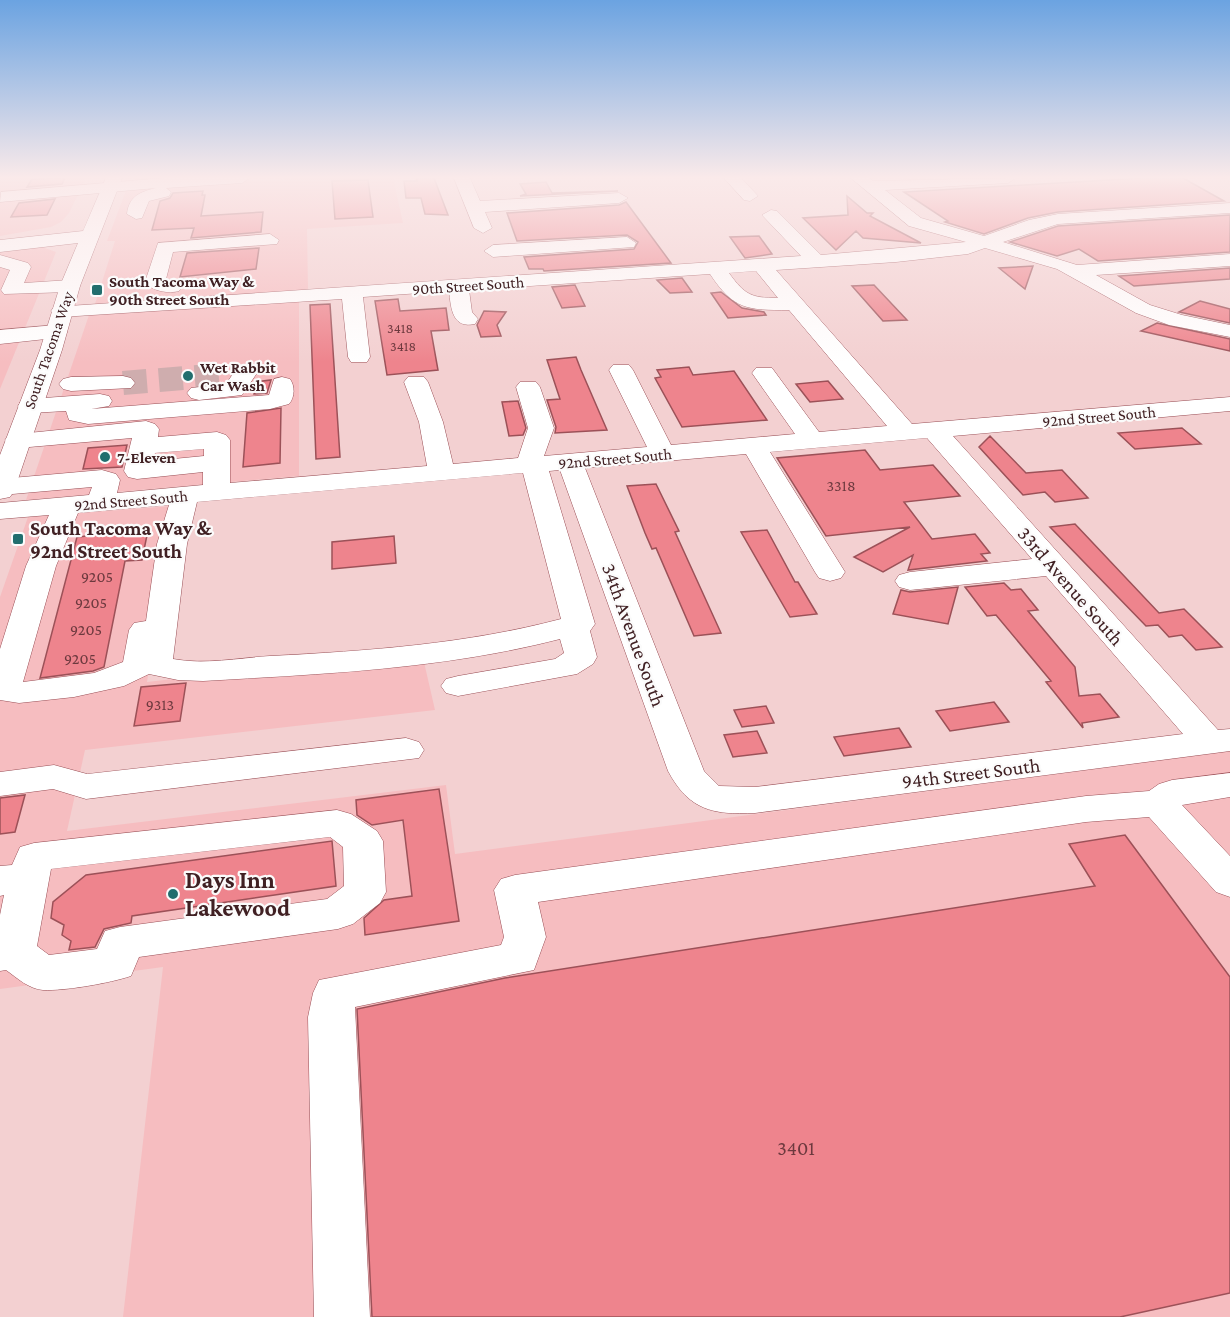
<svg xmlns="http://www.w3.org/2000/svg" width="1230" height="1317" font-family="'Crimson Pro',serif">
<rect width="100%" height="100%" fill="#f3d0d1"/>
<path fill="#f6bdc0" d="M0,178h86l-17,35 -8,9 -10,5 -51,9z
M313,178h80l10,45 -96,6 1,61 -213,14 20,-63h-8l20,-53z
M42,247l14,5 -56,137v-137z
M299,301v175l-273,24 63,-185z
M173,506l-26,176 113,-13 164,-7 11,48 -350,40 -18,81 379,-46 9,69 775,-103v566h-1107l40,-350 -163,22v-392l28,-80z"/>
<path fill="#ee848d" stroke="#9c5158" stroke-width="1.5" d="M65,178l-3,6 -35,3 5,-8z
M416,178h18l14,37 -23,-1 -4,-16h-15l-2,-17h13z
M1142,178h41l41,23 -166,11 -30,6 -44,16 -39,-12 3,-1 -44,-29z
M368,180l5,37 -38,2 -3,-38z
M546,182l6,11 66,-2 -98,5 6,-2 -6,-10z
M203,191l-1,4h3l-4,21 62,-4 -2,20 -70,6 3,-10 -42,2 8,-29 10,-3 3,-5z
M847,196l20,17h6l-3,3 51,27 -58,-5 -7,-7 -20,19 -33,-32 45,-3z
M55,199l-8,16 -36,2 8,-14z
M626,202l45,61 -127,8 -1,-2h-14l-5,-12 110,-8 4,-7 -11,-7 -110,6 -10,-28 112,-8z
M1230,215v37l-132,9 -19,-12 -22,7 -47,-14 48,-16z
M759,236l13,18 -27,4 -15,-21z
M259,248l-3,21 -76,8 7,-24z
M1033,266l-8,23 -26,-21z
M1230,268v11l-96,7 -15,-10z
M682,278l10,14 -22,1 -13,-13z
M575,285l10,21 -23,2 -10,-21z
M874,285l33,35 -24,1 -31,-35z
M721,292l21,16 22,4 2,3 -38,3 -17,-25z
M398,299l2,12 46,-3 3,22 -18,1 7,39 -51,5 -12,-74z
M1200,301l30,8v14l-51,-11z
M330,304l10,153 -24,2 -6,-154z
M484,311l22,1 -9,13 4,11 -20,1 -4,-12z
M1157,323l73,16v12l-89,-20z
M576,357l5,13 26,60 -52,3 1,-6 -9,-27 13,-1 -13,-39z
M689,367l4,8 41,-4 33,49 -85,7 -27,-49 6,-1 -4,-7z
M271,380l-4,13 -13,1 1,-12z
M828,381l15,18 -33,3 -14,-18z
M518,401l8,27 -3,7 -14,1 -7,-34z
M281,408l-1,55 -37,4 4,-54z
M1182,428l19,16 -66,5 -17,-16z
M990,436l36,37 36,-3 26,28 -33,4 -10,-10 -22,3 -44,-48z
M127,445l-5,22 -39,2 5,-21z
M865,450l15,20 53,-5 27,31 -56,6 28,37 43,-5 15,19 -9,1 6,7 -79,9 5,-15 -30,17 -29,-15 56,-30 -84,9 -49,-78z
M656,484l23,47 -4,1 46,101 -27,3 -38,-88 -4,1 -7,-16 -18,-47z
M1075,524l84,89 25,-4 38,38 -26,3 -14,-15 -13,2 -11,-12 -12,1 -96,-99z
M148,530l-6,30 -17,1 -21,106 -11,4 -53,7 37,-141z
M767,530l28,52h3l19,32 -27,3 -49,-85z
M394,536l2,27 -64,6v-27z
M1004,583l7,7 10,-1 17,21 -10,1 47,56 4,29 21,-2 19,23 -37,6 1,5 -37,-46 5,-1 -55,-66 -9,1 -22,-29z
M958,587l-10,37 -55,-10 8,-24 9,2z
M186,683l-6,38 -46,5 7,-39z
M994,702l15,20 -59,9 -14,-20z
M766,706l8,17 -32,4 -8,-17z
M899,728l12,19 -67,9 -10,-19z
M757,731l10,22 -34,4 -9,-22z
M439,789l20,132 -94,14 -1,-17 20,-18 28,-4 -9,-76 -31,5 -15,-10 -1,-15z
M25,795l-10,37 -15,2v-36z
M1125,835l105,142v316l-110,24h-748l-15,-308 148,-31 590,-92 -26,-42z
M332,841l4,45 -204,30 -1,7 -27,6 -9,18 -26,3 2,-9 -9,-6 2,-10 -13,-7 2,-16 33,-27z"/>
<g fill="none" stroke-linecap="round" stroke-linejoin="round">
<path stroke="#cfadae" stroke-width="24" stroke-dasharray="24 12" stroke-linecap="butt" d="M123,383l111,-9"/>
<g stroke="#994e55" stroke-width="1">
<path id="minor" d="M164,178h86l-8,5 -76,5 5,4 -2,4 -20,5 -7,17 -6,1 -9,-5c2,-18 13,-22 29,-26l-156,14 1,-10z
M454,178h16l10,23 139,-8 9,5 -9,5 -134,9 7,16 -9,5 -9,-5z
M724,178h17l17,18 -8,5 -6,-1z
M851,178h18l4,3 143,-3 -8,5 -123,7 36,28 63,18 45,-16 29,-6 172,-11v10l-172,11 -55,18 74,23 153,-11v12l-134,9 54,30 32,10 48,10v12l-61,-12 -33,-12 -79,-44 -72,-21 -17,6 -72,8 -120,8 136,154 318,-27v14l-277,25 265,294 12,-1v22l-475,62c-43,2 -66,-3 -87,-42l-108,-301 -11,1 46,153 -5,7 7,26 -4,7 -16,10 -119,22 -12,-3 -5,-7 5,-7 12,-3 97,-17 9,-6 -4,-14c-116,30 -238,35 -357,42l-25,-1 -29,-6 -25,12 -50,11 -55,6 -19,-3v-51l26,-83 23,-51 -49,4v-16l89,-8 3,-8 -91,8 -1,-16 102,-9 14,4 4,6 -3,13 86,-8v-13l-66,7 -9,-2 -4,-6 8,-33 -114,10 -9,-3 -4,-5 4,-5 137,-14 9,3 4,5 -1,8 59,-5 9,3 4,5v43l197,-17 -8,-44 -15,-40 4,-5h16l4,5 15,40 10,42 65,-6 10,-30 -12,-41 4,-5h16l4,5 14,41 -10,28 103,-9 -38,-77 4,-5h16l4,5 38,75 124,-11 -43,-61 4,-5h16l47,64 68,-6 -98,-116c-42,0 -55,0 -79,-36l-241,16 3,22 6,7 -3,5c-23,5 -24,-16 -26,-33l-86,6 7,60 -3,5h-16l-3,-5 -6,-58 -281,18 -7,-2 -3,-4 3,-4 747,-51 -39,-41 9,-5 6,1 44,44 145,-13 -57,-16zM756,271l22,27c-27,0 -33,-3 -49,-25zM927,438l105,121 -122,13 -11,3 -4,6 4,6 11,3 136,-14 137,158 -428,53 -36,-1 -15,-15 -119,-303 161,-14 69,118 4,6 11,3 11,-3 4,-6 -75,-120zM204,449v7l-51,5 2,-8zM523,473l38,146c-95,25 -193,32 -291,37 -32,2 -65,9 -97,3l14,-115 10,-42zM169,505l-12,39 -11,77 -12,2 -5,7 -6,32 -29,11 -71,9 33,-116 22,-53z
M270,234l9,6 -2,4 -104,8 -7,27 13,4 3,4 -3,4c-10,3 -28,0 -34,-9l13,-39z
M627,237l9,6 -2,4 -141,10 -9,-6 9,-6z
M0,255l28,8 3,4 -7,16 46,-3 7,2 3,4 -3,4 -7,2 -66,2 -3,-4 9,-20 -10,-3z
M56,325l8,2 3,5 -3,5 -64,7v-14z
M245,366l8,2 4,5 -15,22 -43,5 -8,-2 -4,-5 4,-5 35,-4 11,-16z
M123,376l8,2 4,5 -4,5 -60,3 -8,-2 -4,-5 4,-5 8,-2z
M282,377l8,2c5,7 5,18 -1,25l-19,5 -182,15 -19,-4 -3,-9 -36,2 -9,-2 -3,-5 3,-5 9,-2 70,-5 9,2 3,5 -3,5 -18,3 178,-14 5,-16z
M406,738l13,4 5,8 -5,8 -333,41 -33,-10 -53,7v-24l54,-7 33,9z
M1230,773v24l-48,8 48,51v41l-14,-5 -67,-75 -63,5 -548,80 8,35 -12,33 -179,37 15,310h-56l-6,-300 5,-24 6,-13 182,-35 3,-8 -10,-47 7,-11 14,-4 571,-79 63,-5 10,-7 13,-4z
M337,810l14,4 26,17 6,10 3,51 -6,11 -27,21 -15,5 -199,28 -8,19c-21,7 -66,15 -88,14 -14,-1 -26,-12 -37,-20l-6,1v-56l4,-20 -4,1v-30l12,-1 8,-18 14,-4zM330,837l13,10 1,39 -17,13 -207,28 -15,4 -8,18 -48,6 -12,-9 14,-77z"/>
</g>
<g stroke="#994e55" stroke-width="1">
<path id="major" d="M106,178h16l-42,108 -18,64 -48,141 -4,6 -10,2v-44l40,-105 20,-64 18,-43 -78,9v-12l83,-9z"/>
</g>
<use href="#minor" fill="#fff" fill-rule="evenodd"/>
<use href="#major" fill="#fff" fill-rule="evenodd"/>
</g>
<linearGradient id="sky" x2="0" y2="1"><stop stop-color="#6ba3e1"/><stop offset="0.49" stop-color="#faeaea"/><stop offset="1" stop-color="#faeaea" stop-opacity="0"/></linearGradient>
<rect width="1230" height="362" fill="url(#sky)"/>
<g fill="#226e6e" stroke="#fbfbfb" stroke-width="2">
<rect x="91" y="284" width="12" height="12" rx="3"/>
<circle cx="188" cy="376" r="6"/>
<circle cx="105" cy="457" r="6"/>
<rect x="12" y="533" width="12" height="12" rx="3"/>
<circle cx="173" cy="894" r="6"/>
</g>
<g text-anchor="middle" stroke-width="4.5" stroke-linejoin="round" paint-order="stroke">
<g font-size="14" fill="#6c393e">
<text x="400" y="333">3418</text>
<text x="403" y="351">3418</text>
</g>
<g font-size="16" font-weight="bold" fill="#402023" stroke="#fbfbfb" text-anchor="start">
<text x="109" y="287">South Tacoma Way &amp;<tspan x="109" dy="18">90th Street South</tspan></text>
<text x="200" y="373">Wet Rabbit<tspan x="200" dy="18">Car Wash</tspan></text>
<text x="117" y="463">7-Eleven</text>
</g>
<g font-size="16" fill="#402023" stroke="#fbfbfb">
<text transform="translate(468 285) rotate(-4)" y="6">90th Street South</text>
<text transform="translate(48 350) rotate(-71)" y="6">South Tacoma Way</text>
<text transform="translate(1099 416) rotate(-5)" y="6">92nd Street South</text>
<text transform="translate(615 458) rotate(-5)" y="6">92nd Street South</text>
<text transform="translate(131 500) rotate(-5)" y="6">92nd Street South</text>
</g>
<g font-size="16" fill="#6c393e">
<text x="841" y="491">3318</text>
<text x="97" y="582">9205</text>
<text x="91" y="608">9205</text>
<text x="86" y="635">9205</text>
<text x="80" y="664">9205</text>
<text x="160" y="710">9313</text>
</g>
<g font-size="20" font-weight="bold" fill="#402023" stroke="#fbfbfb" text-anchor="start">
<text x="30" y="535">South Tacoma Way &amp;<tspan x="30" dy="23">92nd Street South</tspan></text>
</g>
<g font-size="20" fill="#402023" stroke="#fbfbfb">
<text transform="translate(1071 586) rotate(49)" y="7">33rd Avenue South</text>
<text transform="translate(634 635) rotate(70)" y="7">34th Avenue South</text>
<text transform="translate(971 773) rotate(-7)" y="7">94th Street South</text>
</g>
<g font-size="20" fill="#6c393e">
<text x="796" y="1155">3401</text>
</g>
<g font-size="24" font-weight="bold" fill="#402023" stroke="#fbfbfb" text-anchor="start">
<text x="185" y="888">Days Inn<tspan x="185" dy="28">Lakewood</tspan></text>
</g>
</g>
</svg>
